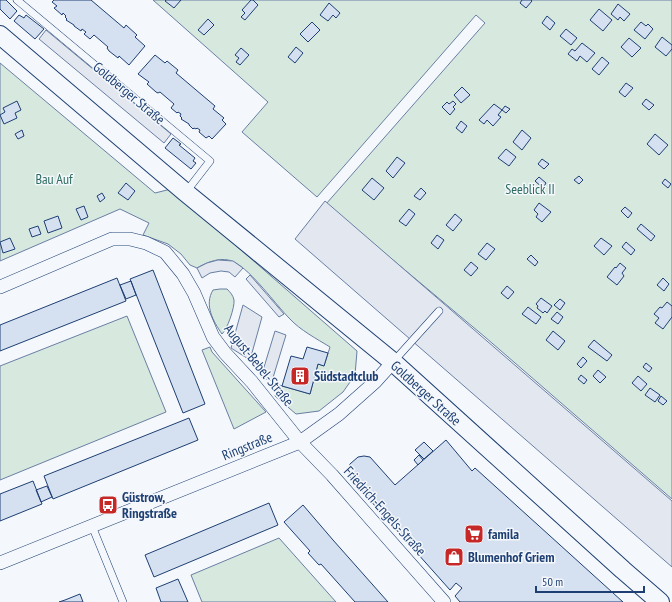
<svg xmlns="http://www.w3.org/2000/svg" width="672" height="602" font-family="'PT Sans Narrow',sans-serif">
<rect width="100%" height="100%" fill="#f4f7fb"/>
<path fill="#d7e8df" stroke="#687fa3" d="M153,0h519v499l-187,-162 -159,-133 159,-181 -9,-8 -159,182 -75,-65 26,-30z
M0,63l155,130 16,-4 186,162 -2,24 -12,17 -24,19 -23,3 -21,-18 4,-11 31,9 8,-30 6,2 6,-19c-13,-8 -30,-17 -40,-28 -15,-15 -38,-48 -56,-57 -12,-6 -27,0 -37,6l-7,-3 -9,-11 -13,-10 -25,-9 6,-12 -29,-14 -120,52z
M220,289h7c3,3 6,6 7,11 1,7 -7,30 -12,34 -9,-13 -18,-29 -9,-44z
M127,316l39,96 -166,68v-114z
M210,347l2,5 54,60 -32,17 -32,-79z
M279,538l57,64h-134l-11,-27z"/>
<path fill="#e3e8f0" stroke="#687fa3" d="M46,30l125,104 -7,9 -125,-104z
M325,201l347,300v66l-377,-328z
M218,260l15,1 10,7 -8,9 -6,-5 -8,-1 -11,2 -8,5 -5,-10 10,-5z
M250,275l34,39 -5,3 -33,-38z
M243,305l19,12 -12,43 -19,-12z
M275,331l11,4 -14,46 -11,-4z"/>
<path fill="#d5e0f0" stroke="#1d3f73" d="M0,0h6l11,11 -7,8 -10,-10z
M54,0h37l33,28 2,-3 11,10 -2,2 10,9 -16,19 -10,-9 -1,2 -9,-7 -2,-3 1,-1 -14,-12 -4,4 -6,-5 2,-2 -4,-3 -1,2 -7,-5v-1l-8,-5 1,-1 -2,-2 1,-1 -3,-3 -1,2 -8,-7 3,-2 -5,-4z
M166,0h15l-7,8 -9,-7z
M251,0h2l5,5 -13,15 -4,-3 4,-4 -3,-3z
M522,0h9l1,1 -6,7 -6,-5z
M329,3l11,10 -4,5 -3,-3 -5,6 -8,-6z
M618,4l12,10 -6,7 -4,-4 -2,3 -7,-6z
M599,9l13,11 -9,11 -13,-11z
M19,15l5,3 2,-3 18,14 -9,10 -21,-18z
M547,16l8,7 -5,7 -8,-7z
M208,19l6,6 -10,10 -6,-5z
M312,22l8,8 -12,12 -8,-8z
M641,22l5,4 2,-2 5,5 -8,10 -11,-9z
M566,29l11,9 -6,7 -11,-9z
M662,37l10,8v4l-6,7 -11,-9z
M629,38l12,10 -9,9 -11,-10z
M582,43l13,10 -8,9 -7,-6 -3,5 -9,-7 4,-5 3,2z
M296,47l7,6 -8,10 -7,-6z
M241,48l8,7 -9,10 -4,-3 3,-4 -4,-3z
M155,55l10,8 2,-2 11,9 -2,3 39,33 -2,3 11,9 -2,2 4,4 -14,15 -3,-3 -3,2 -7,-6 1,-2 -3,-2 -1,1 -2,-1 -1,1 -4,-4v-1l-8,-5 1,-1 -2,-2 1,-2 -3,-2 -1,1 -6,-5 3,-4 -14,-12 -2,1 -2,-1 -9,-8 2,-2 -11,-8z
M602,57l7,6 -10,12 -7,-6z
M626,83l7,5 -8,9 -6,-5z
M462,87l8,8 -9,8 -7,-8z
M646,99l8,6 -5,5 -7,-6z
M17,101l4,9 -6,3 2,5 -13,6 -4,-9 5,-3 -2,-4z
M453,101l3,3 -3,3 2,2 -5,6 -8,-8 5,-5 2,2z
M494,104l8,6 -4,5 3,2 -8,9 -6,-6 -3,4 -5,-4z
M505,106l5,3 -4,4 -4,-3z
M461,121l6,5 -5,7 -6,-5z
M22,130l2,6 -6,3 -3,-5z
M522,130l9,8 -9,12 -9,-8z
M655,134l13,11 -9,10 -12,-11z
M173,138l8,6 -2,1 16,13 -2,3 3,2 -5,6 -26,-21z
M506,149l10,8 -7,9 -11,-8z
M397,157l8,6 -12,15 -7,-7z
M542,159l7,5 -5,5 -6,-5z
M579,176l4,4 -4,4 -5,-4z
M539,177l7,6 -3,5 -8,-7z
M372,178l12,10 -10,12 -12,-10z
M665,179l6,5 -3,4 -6,-5z
M126,183l9,8 -7,9 -10,-7z
M421,188l5,5 -6,7 -6,-4z
M102,193l3,5 -5,4 -3,-6z
M539,203l12,9 -9,10 -6,-5 2,-3 -4,-4z
M84,206l4,11 -7,3 -5,-11z
M625,207l7,6 -4,5 -7,-7z
M409,209l6,5 -9,12 -7,-5z
M455,214l7,6 -9,11 -7,-6z
M58,216l4,12 -14,5 -4,-12z
M641,224l14,12 -4,5 -14,-12z
M38,226l3,8 -9,3 -3,-8z
M437,235l7,5 -6,9 -7,-6z
M10,238l5,11 -12,4 -3,-11z
M601,238l11,8 -8,9 -10,-9z
M626,242l9,8 -4,5 -9,-8z
M487,243l8,6 -9,11 -8,-6z
M531,255l7,7 -3,4 -8,-7z
M471,262l7,6 -7,8 -7,-6z
M620,263l6,5 -4,5 2,3 -7,9 -10,-8 8,-10 1,1z
M153,270l52,134 -22,9 -53,-134z
M117,278l9,23 -126,50v-26z
M663,278l6,6 -5,7 -7,-6z
M131,281l5,14 -10,4 -6,-14z
M507,286l7,6 -6,7 -7,-6z
M541,298l11,8 -5,7 -2,-2 -2,2 -6,-5 1,-2 -2,-2z
M560,299l5,4 -5,7 -6,-5z
M667,302l5,4v11l-9,12 -8,-6 4,-5 -5,-4 6,-7 2,1z
M528,307l13,10 -5,7 -14,-10z
M557,312l6,5 -5,7 -7,-5z
M553,331l12,10 -7,9 -12,-10z
M594,340l18,15 -5,6 -19,-14z
M307,347l21,6 -4,13 -6,-2 -8,30 -28,-8 9,-30 12,3z
M583,357l4,4 -6,7 -4,-4z
M646,363l6,5 -3,4 -6,-5z
M598,370l8,7 -6,6 -7,-7z
M581,375l6,5 -3,4 -6,-5z
M638,376l9,8 -6,7 -9,-8z
M650,388l10,7 -5,7 -10,-7z
M661,396l6,5 -4,4 -5,-4z
M189,418l9,22 -145,59 -9,-23z
M446,440l26,31 3,-3 148,134h-163l-5,-6 7,-8 -6,-5 -6,7 -98,-110 -3,-5v-6l1,-5 8,-7 6,-1 6,1 25,28z
M424,442l9,9 -9,8 -9,-9z
M419,455l4,5 -5,5 -4,-5z
M33,481l9,23 -42,17v-27z
M47,486l5,11 -11,5 -5,-12z
M269,503l9,22 -124,52 -9,-22z
M303,505l30,35 55,62h-33l-34,-38 -2,1 -11,-12 2,-2 -26,-29z
M178,579l10,23h-27l-5,-14z
M80,594l3,8h-24l6,-2z"/>
<g fill="none" stroke-linecap="round" stroke-linejoin="round">
<g stroke="#1d3f73" stroke-width="8">
<path id="service" d="M17,0l193,161 -24,31
M393,362l46,-51
M92,526l31,76"/>
</g>
<g stroke="#1d3f73" stroke-width="14">
<path id="minor" d="M0,287l112,-48h18l16,4 19,9 18,22 11,19 19,44 12,16 27,29 48,60 32,33 112,127
M0,563l300,-121 39,-28 36,-32 18,-20"/>
</g>
<g stroke="#1d3f73" stroke-width="20">
<path id="secondary" d="M0,35l185,157 208,170 230,208 37,32"/>
</g>
<use href="#service" stroke="#f4f7fb" stroke-width="7"/>
<use href="#minor" stroke="#f4f7fb" stroke-width="13"/>
<use href="#secondary" stroke="#f4f7fb" stroke-width="18"/>
</g>
<defs>
<g id="building-square" transform="scale(1)"><rect x="-9" y="-9" width="18" height="18" rx="4" fill="#c62828" stroke="#f4f7fb"/><path d="M-4-6H4V6H1V3H-1V6H-4ZM-2.5-4.3h1.7v1.8h-1.7ZM.8-4.3h1.7v1.8H.8ZM-2.5-1h1.7V.8h-1.7ZM.8-1h1.7V.8H.8Z" fill="#fff"/></g>
<g id="bus-square" transform="scale(1)"><rect x="-9" y="-9" width="18" height="18" rx="4" fill="#c62828" stroke="#f4f7fb"/><path d="M-5-6H5V4H4V6H2V4H-2V6H-4V4H-5ZM-3.5-4V0h7V-4ZM-3.5 1.2v1.5H-2V1.2ZM2 1.2v1.5H3.5V1.2Z" fill="#fff"/></g>
<g id="supermarket-square" transform="scale(1)"><rect x="-9" y="-9" width="18" height="18" rx="4" fill="#c62828" stroke="#f4f7fb"/><path d="M-6-5.5h2.5l.6 2H6L4.5 2H-2.5L-4.4-4H-6ZM-1.5 3.2a1.3 1.3 0 1 0 .1 0ZM3 3.2a1.3 1.3 0 1 0 .1 0Z" fill="#fff"/></g>
<g id="shop-square" transform="scale(1)"><rect x="-9" y="-9" width="18" height="18" rx="4" fill="#c62828" stroke="#f4f7fb"/><path d="M-5-2.5h2.3a2.7 3.5 0 0 1 5.4 0H5L5.5 6h-11ZM-1.5-2.5h3a1.5 2.3 0 0 0-3 0Z" fill="#fff"/></g>
</defs>
<g fill-rule="evenodd">
<use href="#building-square" x="300" y="376"/>
<use href="#bus-square" x="108" y="505"/>
<use href="#supermarket-square" x="474" y="534"/>
<use href="#shop-square" x="454" y="557"/>
</g>
<g text-anchor="middle" stroke-width="3" stroke-linejoin="round" paint-order="stroke">
<g font-size="14" fill="#1d3f73" stroke="#f4f7fb">
<text transform="translate(129 93) rotate(40)" y="5">Goldberger Straße</text>
<text transform="translate(259 365) rotate(51)" y="5">August-Bebel-Straße</text>
<text transform="translate(426 393) rotate(42)" y="5">Goldberger Straße</text>
<text transform="translate(247 446) rotate(-22)" y="5">Ringstraße</text>
<text transform="translate(385 511) rotate(48)" y="5">Friedrich-Engels-Straße</text>
</g>
<g font-size="14" fill="#2c6c60" stroke="#f4f7fb">
<text x="54" y="184">Bau Auf</text>
<text x="530" y="194">Seeblick II</text>
</g>
<g font-size="14" font-weight="bold" fill="#1d3f73" stroke="#f4f7fb" text-anchor="start">
<text x="314" y="381">Südstadtclub</text>
<text x="122" y="502">Güstrow,<tspan x="122" dy="16">Ringstraße</tspan></text>
<text x="488" y="539">famila</text>
<text x="468" y="562">Blumenhof Griem</text>
</g>
</g>
<path d="M536 586v6h108v-6" fill="none" stroke="#1d3f73" stroke-width="2"/>
<text x="542" y="586" font-size="12" fill="#1d3f73" stroke="#f4f7fb" stroke-width="3" paint-order="stroke">50 m</text>
</svg>
